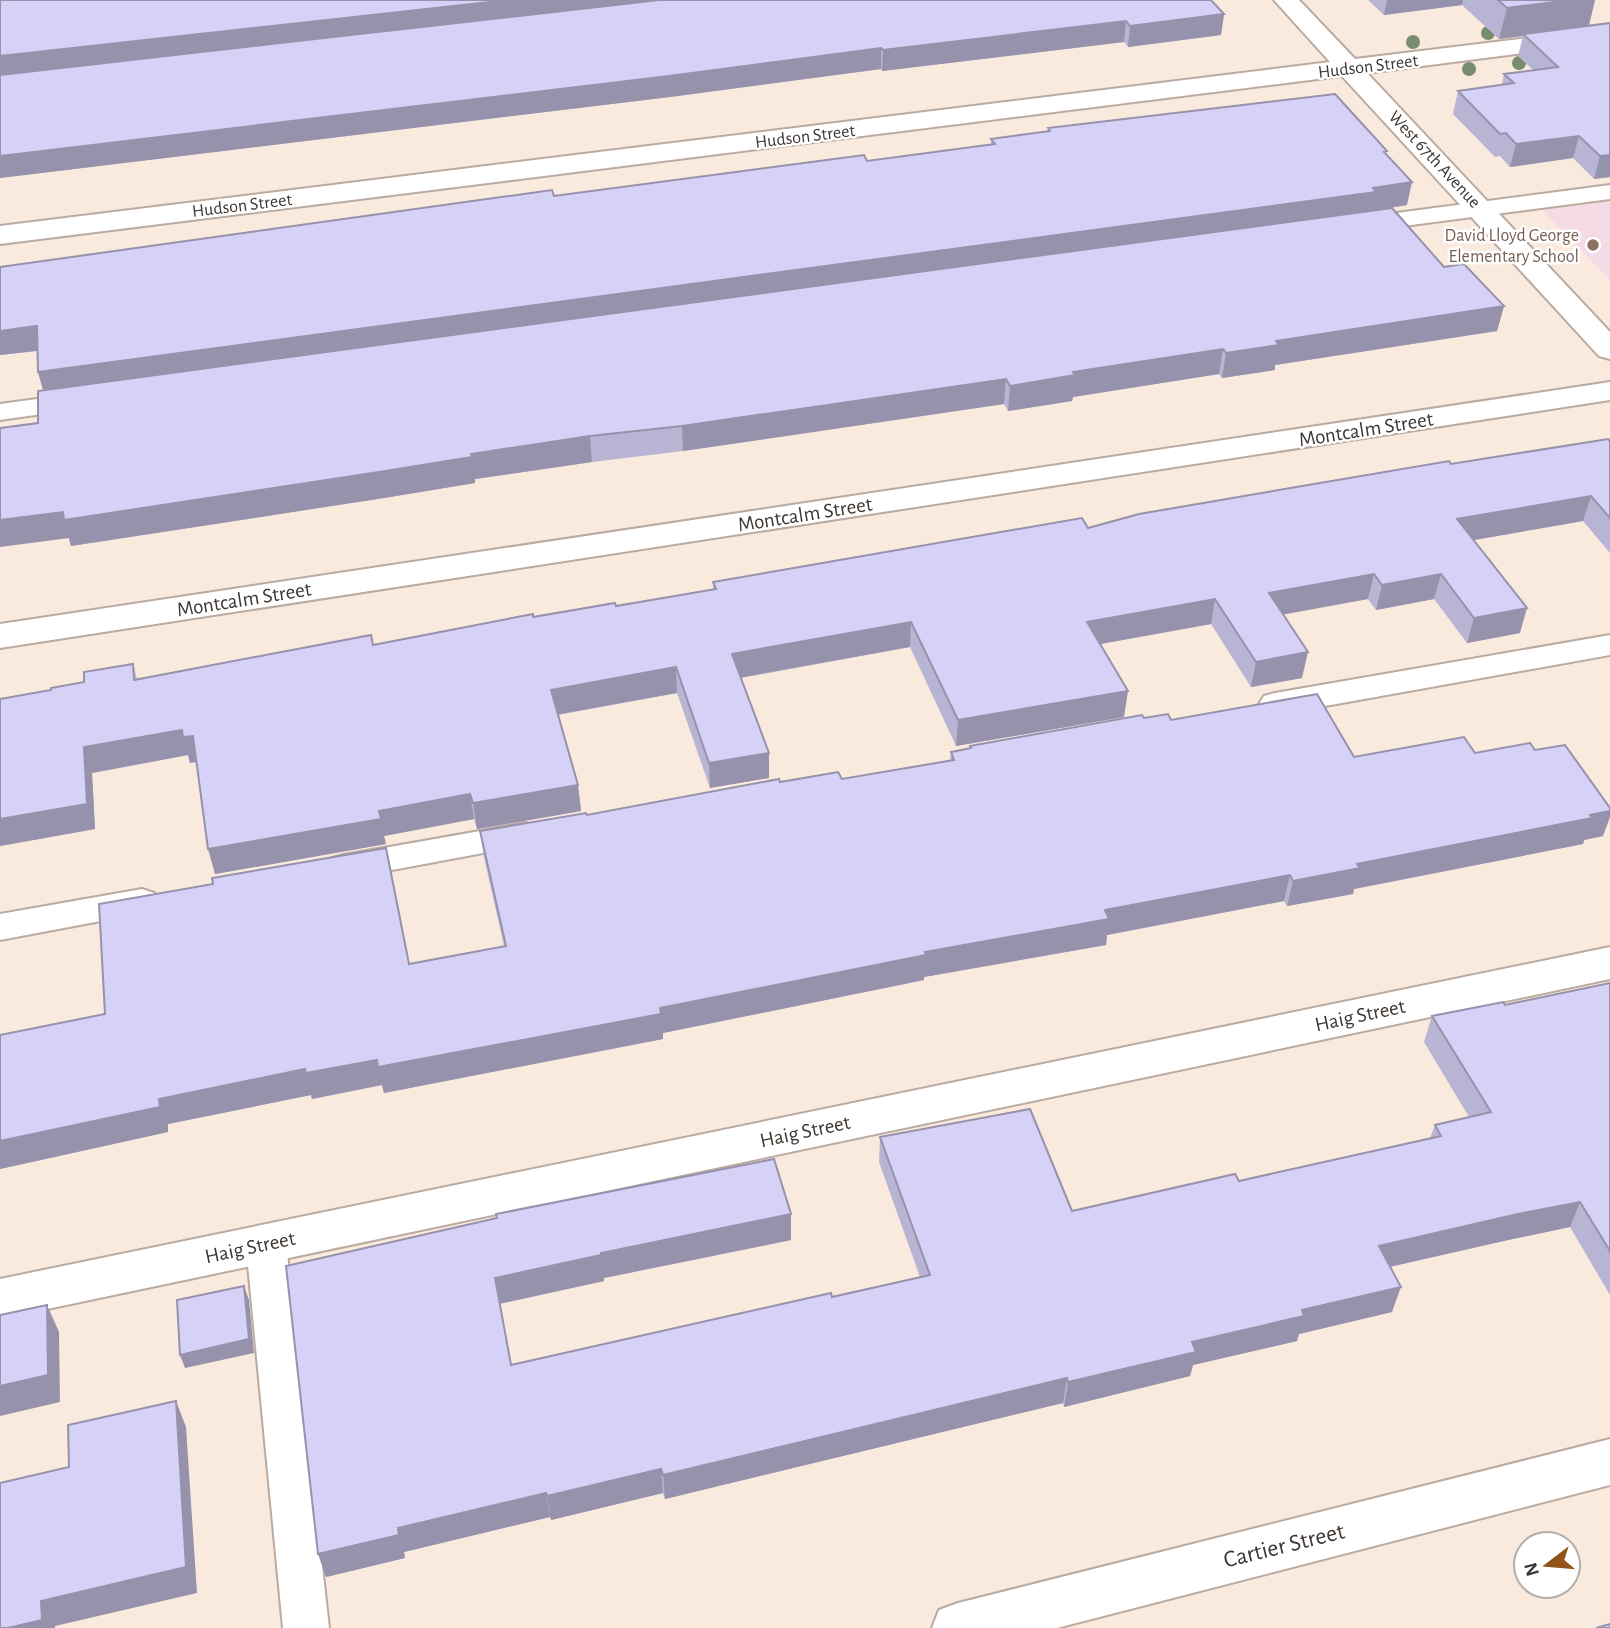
<svg xmlns="http://www.w3.org/2000/svg" width="1610" height="1628" font-family="'Alegreya Sans',sans-serif">
<rect width="100%" height="100%" fill="#fae9dd"/>
<path fill="#f4dbe5" d="M1610,200v80l-68,-70z"/>
<g fill="none" stroke-linecap="round" stroke-linejoin="round">
<g stroke="#baaa9f" stroke-width="4">
<path id="lane" d="M1610,185v14l-252,33 -9,-2 -3,-5 3,-5 9,-2z
M81,393l10,2 4,6 -4,6 -91,13v-16z
M1610,635v20l-335,60 -11,-3 -5,-8 5,-8 11,-3z
M525,823l12,4 5,8 -5,8 -193,36 -12,-3 -5,-9 5,-9 12,-3z
M142,889l12,4 5,9 -5,9 -154,29v-26z
M266,1227l14,5 6,12 43,384h-46l-37,-384 6,-12z"/>
</g>
<g stroke="#baaa9f" stroke-width="4">
<path id="street" d="M1274,0h25l56,59 255,-31v14l-243,31 243,259v27l-11,-3 -257,-280 -1342,168v-18l1330,-164z
M1610,382v18l-1610,248v-24z
M1610,947v32l-1610,340v-40z
M1610,1439v46l-553,143h-125l7,-18 19,-7z"/>
</g>
<use href="#lane" fill="#fff" fill-rule="evenodd"/>
<use href="#street" fill="#fff" fill-rule="evenodd"/>
</g>
<g fill="#788d6d">
<circle cx="1488" cy="33" r="7"/>
<circle cx="1413" cy="42" r="7"/>
<circle cx="1519" cy="63" r="7"/>
<circle cx="1469" cy="69" r="7"/>
</g>
<path fill="#b8b4d4" d="M0,0l1224,14 -3,21 -93,12 -4,-5 -242,29 -1,-2 -211,28 -670,81z
M1368,0h227l-6,26 21,151 -16,2 -21,-21 -63,9 -10,-11 -5,1 -42,-43 5,-23 44,-6 2,-11 29,-4 -15,-14 5,-20 -24,3 -37,-34 -78,10z
M1048,128l339,27 20,50 -34,6 71,56 60,39 -7,25 -222,34v5l-53,8 -3,-4 -146,23 -1,4 -64,10 -4,-7 -321,47 -91,11 -117,17v4l-91,15 -313,48 -33,-123 5,-32 -5,-19 -1,-21 -37,4v-88l554,-71 313,-35 124,-16v-6l57,-8z
M1610,441v112l-27,-32 -109,19 46,93 -53,10 -33,-44 -58,11 -8,-11 -85,15 19,64 -51,9 -40,-63 -111,20 24,73 -168,29 -46,-99 -169,31 28,100 -59,10 -33,-95 -119,22 20,70 3,26 -104,18 -3,-10 -90,17 2,8 -171,30 -19,-112 -6,1 -2,-8 -96,18 3,56 -95,17v-147l51,-9 33,-8 49,-18 4,15 236,-34 160,-28 83,-11 97,-17v-7l375,-54 363,-64z
M1144,718l27,2 183,37 181,-7 68,86 -19,4 -1,4 -229,45 -1,5 -66,12 -3,-5 -177,34 -1,10 -182,32v3l-261,53v6l-279,54 -2,-8 -70,14 -1,-4 -143,29v8l-168,37 409,-205 95,-18 -20,-89 -4,-26 107,-16 193,-33 62,-3 108,-19 1,-8 19,-3v-3z
M1610,983v312l-40,-68 -62,13 -118,27 2,45 -93,22 -2,7 -104,24 -3,11 -126,31 -1,-4 -398,96 -2,-6 -112,27 -1,-3 -146,35 1,6 -79,19 170,-359 295,-4v26l-187,38v3l-105,23 12,61 409,-88 -41,-115 1,-25 192,74 167,-30 191,-43 5,-13 34,-8 -45,-75 8,-26 73,-11z"/>
<path fill="#9692ac" d="M508,0h186l-694,77v-21z
M1387,0h76l-1,5 -78,10z
M1571,0h24l-7,28 -65,6v2l-24,3 8,-31z
M1224,14l-3,21 -93,12 2,-21z
M1126,21l-2,21 -242,29 1,-21z
M881,48v21l-211,28 -670,81v-22z
M1579,136l-6,22 -63,9 6,-23z
M1610,155v22l-16,2 6,-23z
M1412,182l-5,23 -34,5 -1,5 -1327,180 -7,-23z
M1504,306l-7,25 -222,34v5l-53,8 4,-25 50,-12z
M37,326l7,24 -44,5v-24z
M1223,349l-4,25 -146,23 -1,4 -64,10 2,-25 63,-14z
M1006,379l-2,25 -321,47 -1,-25z
M590,436l2,26 -117,17v4l-91,15 -313,48 -2,-8 -69,9v-27z
M1591,496l-8,25 -132,23 6,-25z
M1374,574l-6,25 -104,19 5,-25z
M1441,574l-7,25 -58,11 6,-25z
M1215,599l-4,25 -127,23 3,-25z
M1527,608l-7,25 -53,10 7,-25z
M911,622l-1,25 -178,32v-25z
M1308,652l-6,26 -51,9 5,-25z
M676,667l1,26 -123,22 -3,-25z
M1128,691l-4,26 -168,29 2,-26z
M182,730l11,6 7,25 -10,2 -2,-8 -96,18 3,56 -95,17v-27l84,-72z
M769,753v25l-59,10 -1,-25z
M578,785l3,26 -104,18 -4,-26z
M470,794l4,25 -90,17 2,8 -171,30 -7,-25 171,-38z
M1610,811v6l-7,19 -19,4 -1,4 -229,45 -1,5 -66,12 6,-25 64,-17z
M1290,875l-6,26 -177,34 -1,10 -182,32v3l-261,53v6l-279,54 -2,-8 -70,14 -1,-4 -143,29v8l-168,37v-28l159,-42 146,-30 72,-9 283,-52 265,-56 180,-42z
M1580,1202l-10,25 -62,13 -137,31 8,-25 139,-32z
M791,1214v26l-187,38v3l-105,23 -4,-26 106,-25z
M244,1286l5,14 5,53 -69,15 -5,-13z
M1401,1287l-9,25 -93,22 -2,7 -104,24 -3,11 -126,31 4,-25 124,-40 110,-32z
M47,1305l12,27 1,70 -60,14v-30z
M1067,1378l-4,25 -398,96 -2,-24z
M176,1401l10,26 11,166 -142,33v2h-47l33,-27z
M661,1469l2,24 -112,27 -4,-24z
M546,1493l4,24 -146,35 1,6 -79,19 -8,-23 80,-26z"/>
<path fill="#d6d1f6" stroke="#9692ac" stroke-width="2" d="M0,0h508l-508,56z
M659,0h552l13,14 -94,12 -4,-5 -243,29 -2,-2 -212,28 -669,80v-81z
M1498,0h73l-64,8z
M1610,23v132l-10,1 -21,-20 -63,8 -10,-11 -6,1 -42,-43 56,-8 -10,-9 54,-7 -35,-33z
M1335,94l52,57 -3,1 28,30 -39,6 3,4 -1338,180 -1,-46 -37,5v-64l552,-77 2,6 310,-41 3,6 128,-17 -4,-5 59,-8 -2,-3z
M1392,208l52,59 20,-3 40,42 -228,35 3,4 -53,8 -3,-4 -150,23 2,3 -65,11 -4,-7 -324,47 -92,10 -119,18 1,3 -93,15 -315,48 -1,-8 -63,8v-92l38,-5v-32z
M1608,439l2,2v77l-19,-22 -134,23 70,89 -53,10 -33,-44 -59,11 -8,-11 -105,19 39,59 -52,10 -41,-63 -128,23 41,69 -170,29 -47,-98 -179,32 37,99 -60,10 -33,-96 -125,23 27,95 -105,18 -3,-9 -91,17 2,8 -173,30 -15,-113 -10,1 -1,-7 -98,17 3,57 -87,15v-120l51,-9v-2l33,-6v-10l49,-8 1,16 237,-45 2,10 160,-31v3l82,-14 1,3 100,-17 -3,-7 369,-64 6,10 51,-14 310,-53 2,3z
M1317,694l37,63 110,-20 11,16 55,-10 5,7 30,-5 45,63v3l-20,4 2,3 -235,46 3,4 -67,13 -3,-6 -185,35 4,9 -184,33 1,3 -266,53 1,6 -283,53 -1,-7 -71,13 -1,-4 -146,30 1,8 -160,34v-106l105,-21 -6,-110 114,-20 -1,-6 174,-30 23,116 97,-18 -26,-115 106,-18 1,2 192,-36 1,3 58,-10 4,7 112,-19 -3,-8 20,-4 -1,-2 172,-31 2,3 24,-4 3,6z
M1610,983v268l-30,-49 -62,12 -139,32 22,41 -99,23 2,6 -112,26 4,10 -128,30 -1,-4 -404,97 -2,-6 -114,27 -1,-3 -148,35 1,7 -81,19 -32,-288 211,-48 -1,-4 278,-55 17,55 -190,39v2l-106,23 16,87 320,-72 1,4 98,-22 -50,-138 150,-28 42,102 163,-37 4,7 202,-45 -6,-11 56,-13 -59,-96 71,-14 2,3z
M244,1286l5,53 -69,16 -3,-55z
M47,1305l1,70 -48,11v-71z
M176,1401l10,166 -145,34 1,19 -34,8h-8v-145l69,-16 -1,-42z
M1610,1624v4h-14z"/>
<circle fill="#8d6e63" stroke="#fff" stroke-width="2.5" cx="1593" cy="245" r="7"/>
<g text-anchor="middle" stroke-width="5" stroke-linejoin="round" paint-order="stroke">
<g font-size="18" fill="#3d3631" stroke="#fff">
<text transform="translate(1368 66) rotate(-7)" y="6">Hudson Street</text>
<text transform="translate(805 136) rotate(-7)" y="6">Hudson Street</text>
<text transform="translate(1435 159) rotate(47)" y="6">West 67th Avenue</text>
<text transform="translate(242 205) rotate(-7)" y="6">Hudson Street</text>
</g>
<g font-size="18" fill="#785e54" stroke="#fff" text-anchor="end">
<text x="1579" y="241">David Lloyd George<tspan x="1579" dy="21">Elementary School</tspan></text>
</g>
<g font-size="21" fill="#3d3631" stroke="#fff">
<text transform="translate(1366 429) rotate(-9)" y="7">Montcalm Street</text>
<text transform="translate(805 514) rotate(-9)" y="7">Montcalm Street</text>
<text transform="translate(244 599) rotate(-9)" y="7">Montcalm Street</text>
<text transform="translate(1360 1015) rotate(-12)" y="7">Haig Street</text>
<text transform="translate(805 1131) rotate(-12)" y="7">Haig Street</text>
<text transform="translate(250 1247) rotate(-12)" y="7">Haig Street</text>
</g>
<g font-size="24" fill="#3d3631" stroke="#fff">
<text transform="translate(1284 1545) rotate(-14)" y="8">Cartier Street</text>
</g>
</g>
<g transform="translate(1547 1565) rotate(254)"><circle r="33" fill="#ffffff" stroke="#b1afad" stroke-width="2"/>
<path d="M0-5L12 26L0 18L-12 26Z" fill="#915317"/>
<text y="-10" font-size="19" font-weight="bold" text-anchor="middle" fill="#3d3631">N</text>
</g>
</svg>
